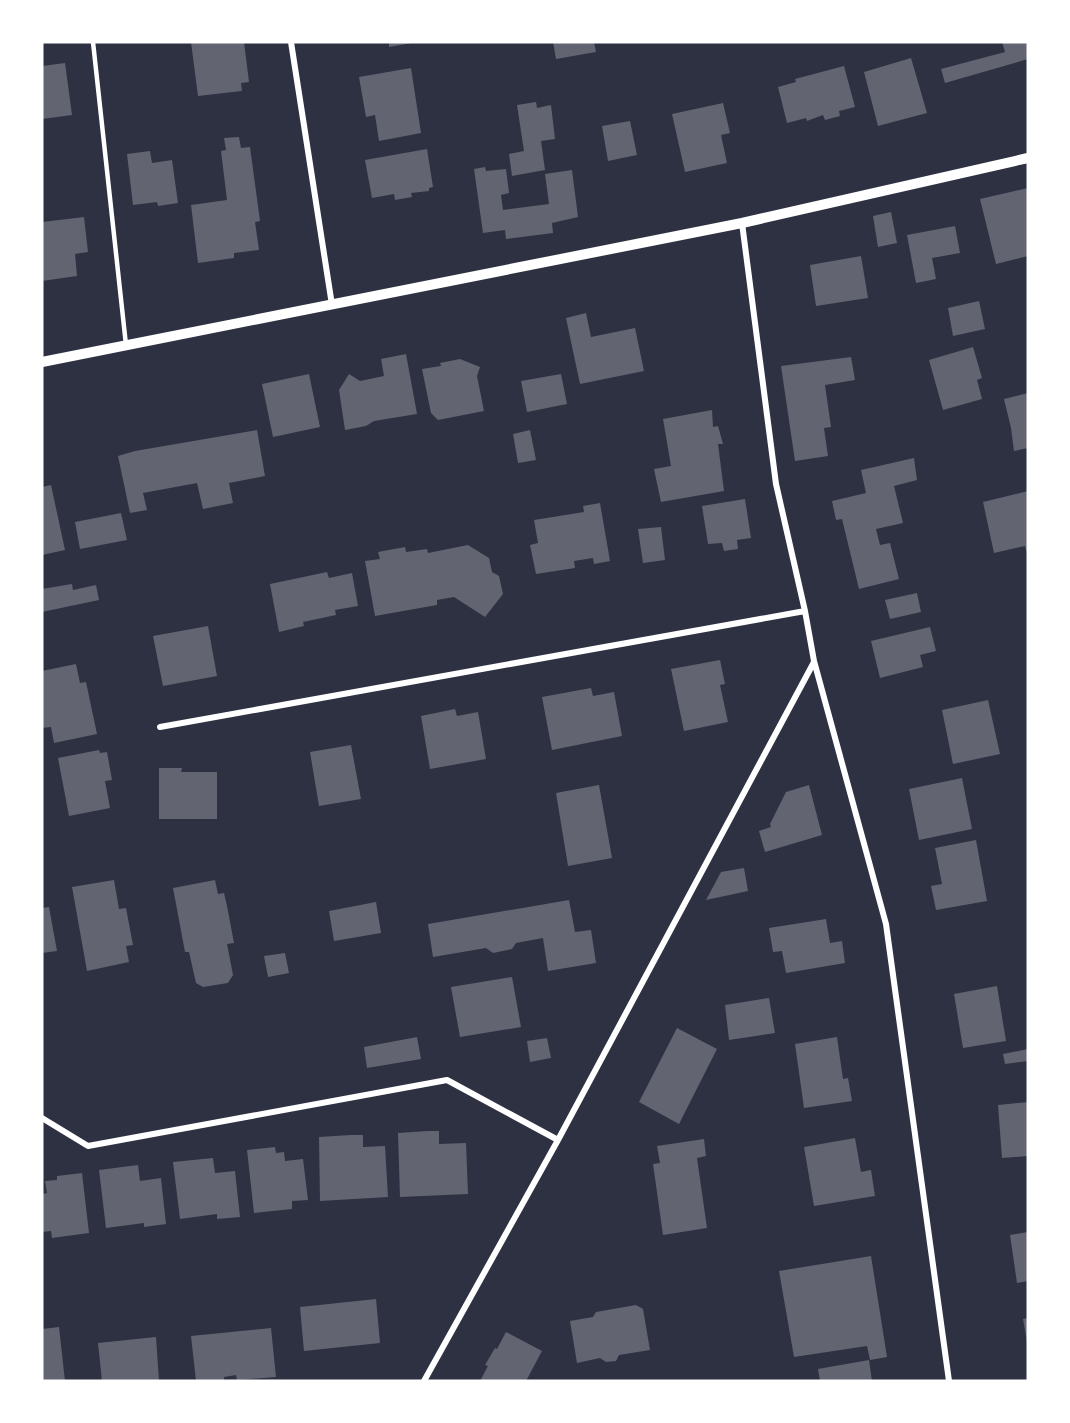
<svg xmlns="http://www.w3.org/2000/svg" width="1070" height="1423" font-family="'Open Sans',sans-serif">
<rect width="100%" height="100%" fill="#2d3142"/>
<path fill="#626471" d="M191,42h53l5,40 -8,1 1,8 -44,5z
M389,42h23v1l-23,4z
M553,42h41l2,10 -40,7z
M1002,42h26v17l-83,24 -4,-14 64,-17z
M911,58l16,55 -49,13 -14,-54z
M65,63l7,52 -30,4v-53z
M844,66l11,41 -16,4 1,5 -15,4 -2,-5 -16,6 -1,-3 -19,5 -9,-36 18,-5 -1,-3z
M411,68l10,65 -42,8 -4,-26 -9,2 -7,-40z
M536,102l1,6 14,-3 4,34 -14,2 4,29 -33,6 -3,-22 15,-3 -7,-46z
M723,103l7,30 -9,2 6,28 -42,9 -13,-58z
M630,121l7,34 -29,6 -6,-35z
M239,137l2,11 9,-1 10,74 -5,1 4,28 -25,3v5l-36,5 -7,-58 36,-5 -6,-49 5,-1 -2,-12z
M427,149l6,38 -4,1v3l-18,2 1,4 -17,3 -1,-6 -22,4 -7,-38z
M150,151l2,12 20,-3 6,43 -20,3 -1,-4 -24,3 -6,-51z
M485,167l1,4 20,-2 3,24 -8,2 2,15 46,-6 -4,-30 27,-4 6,47 -26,6 1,10 -47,6 -1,-9 -22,3 -9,-64z
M1028,188v68l-32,8 -16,-65z
M891,212l6,31 -19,4 -5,-31z
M84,217l4,35 -13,2 2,22 -35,5v-59z
M955,226l5,27 -28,5 4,21 -20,4 -9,-48z
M861,256l7,42 -52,8 -6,-41z
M979,301l6,28 -32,7 -5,-28z
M586,313l5,24 44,-9 9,43 -64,13 -14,-66z
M973,347l9,31 -5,2 5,19 -39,11 -14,-50z
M406,354l11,60 -43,7 -8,5 -21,4 -6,-40 10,-16 11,7 24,-5 -3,-17z
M851,357l4,23 -30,5 6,42 -7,1 4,28 -33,5 -14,-95z
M460,359l20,8 -3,9 7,35 -46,9 -7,-7 -9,-44 19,-3 -1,-3z
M309,374l11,53 -47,10 -11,-53z
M561,374l6,30 -40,8 -6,-31z
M1028,393v55l-14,3 -3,-23 -7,-29z
M712,410l1,17 5,-1 5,18h-5l6,47 -63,11 -7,-33 17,-3 -8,-47z
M257,430l8,46 -36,7 4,20 -30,6 -6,-26 -54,10 4,17 -17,3 -12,-57 17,-5z
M530,430l6,30 -18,3 -5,-29z
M914,458l3,22 -23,6 9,37 -27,6 4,16 10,-2 9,36 -40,10 -17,-70 -6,1 -4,-19 34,-8 -5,-23z
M51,485l14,65 -23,5v-68z
M1028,491v66l-3,-11 -31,7 -11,-51z
M745,499l6,39 -14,2 1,9 -14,2 -2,-8 -14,1 -6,-38z
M600,503l10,58 -16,3 -1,-6 -19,3 1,7 -39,6 -6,-29 8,-2 -4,-23 50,-8 -1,-6z
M121,513l6,27 -47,9 -5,-27z
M661,527l4,33 -22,3 -5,-34z
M468,545l21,13 3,14 7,4 4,18 -18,23 -31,-20 -17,3v5l-62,11 -10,-55 15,-2 -2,-7 27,-5 1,5 21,-3 1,4z
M327,572l2,6 23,-5 6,33 -23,4 1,5 -33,7 1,4 -25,6 -9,-48z
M72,584l1,6 23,-5 3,15 -57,12v-23z
M917,593l4,19 -31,7 -5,-19z
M208,626l9,50 -54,10 -10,-50z
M930,627l6,24 -16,4 3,12 -43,11 -9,-37z
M720,660l5,24 -5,1 8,37 -44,9 -13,-62z
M76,664l4,19 6,-1 11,52 -43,9 -3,-16 -9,1v-57z
M591,688l2,8 21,-4 8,44 -70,14 -10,-53z
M988,700l12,54 -47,10 -11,-54z
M455,709l2,7 21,-4 8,47 -56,10 -9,-53z
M351,745l10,54 -42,7 -9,-54z
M99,750l1,3 7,-1 5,28 -7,1 5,27 -41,8 -11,-58z
M159,768h23l-1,4h36v47h-58z
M962,778l10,51 -53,11 -10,-51z
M599,785l13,73 -44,8 -12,-73z
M809,785l13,50 -57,17 -6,-21 12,-4 -1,-3 16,-32z
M976,840l11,61 -51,9 -5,-24 11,-2 -7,-36z
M744,868l4,23 -42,9 15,-28z
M114,880l5,29 7,-1 7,37 -7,1 3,16 -42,9 -15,-84z
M215,880l3,14 6,-1 3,13 7,37 -7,1 6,31 -5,8 -25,4 -7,-4 -7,-31h-4l-12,-64z
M569,900l6,32 16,-2 5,33 -48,8 -5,-33 -27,5 -4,6 -19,4 -7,-5 -53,9 -5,-33z
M376,902l5,31 -47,8 -5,-30z
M49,907l8,44 -15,2v-45z
M826,919l4,24 12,-2 3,22 -59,10 -4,-22 -9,1 -4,-24z
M285,953l4,20 -21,4 -4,-21z
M512,977l9,50 -61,10 -9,-50z
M997,986l9,55 -43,7 -9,-54z
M769,998l6,35 -46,7 -4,-35z
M677,1028l40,21 -38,75 -40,-22z
M417,1037l4,22 -54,9 -3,-21z
M837,1037l6,42 5,-1 4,23 -48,7 -9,-64z
M547,1038l4,20 -21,4 -3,-21z
M1028,1049v12l-23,3 -2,-10z
M1028,1102v54l-26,2 -4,-53z
M428,1131h11v13l27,-1 2,51 -68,3 -2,-64z
M351,1135h12v12l22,-1 3,51 -68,4 -1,-64z
M855,1138l6,34 10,-2 4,26 -61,10 -10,-59z
M704,1139l2,17 -9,2 10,70 -44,7 -10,-71 7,-1 -3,-17z
M275,1147l1,6 8,-1 1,9 18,-2 5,41 -16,1v8l-38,4 -7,-63z
M213,1158l2,15 20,-2 5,46 -23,2v-5l-37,5 -7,-57z
M138,1165l2,16 21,-3 5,46 -22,3v-4l-38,5 -7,-58z
M82,1173l7,60 -37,5 -1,-7 -9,1v-38l5,-1 -2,-12 12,-1v-4z
M1028,1232v49l-11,2 -7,-48z
M871,1256l16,101 -17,3 -3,-14 -73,11 -15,-86z
M376,1299l4,44 -76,8 -4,-44z
M636,1305l7,4 7,41 -31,5 -3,6 -10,1 -6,-4 -23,5 -7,-42 23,-4 3,-5z
M1028,1318v24h-1l-4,-23z
M59,1327l6,54h-23v-52z
M271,1328l5,49 -39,3 -1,-5 -12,2v4h-28l-5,-45z
M506,1332l36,19 -16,30h-46l8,-15 -3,-1 10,-17 2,1z
M156,1337l3,44h-57l-4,-38z
M869,1360l3,21h-52l-2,-12z"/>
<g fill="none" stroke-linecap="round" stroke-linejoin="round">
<path stroke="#fff" stroke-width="4.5" d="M93,42l33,303"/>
<path stroke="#fff" stroke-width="6" d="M291,42l41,263
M742,223l34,261 29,127 9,50 72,263 63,457
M160,727l645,-116
M42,1118l46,28 359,-66 111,60
M424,1381l134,-241 256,-478"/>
<path stroke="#fff" stroke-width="10" d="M42,362l700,-139 286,-65"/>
</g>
<rect width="1070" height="1423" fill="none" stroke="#ffffff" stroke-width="87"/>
</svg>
